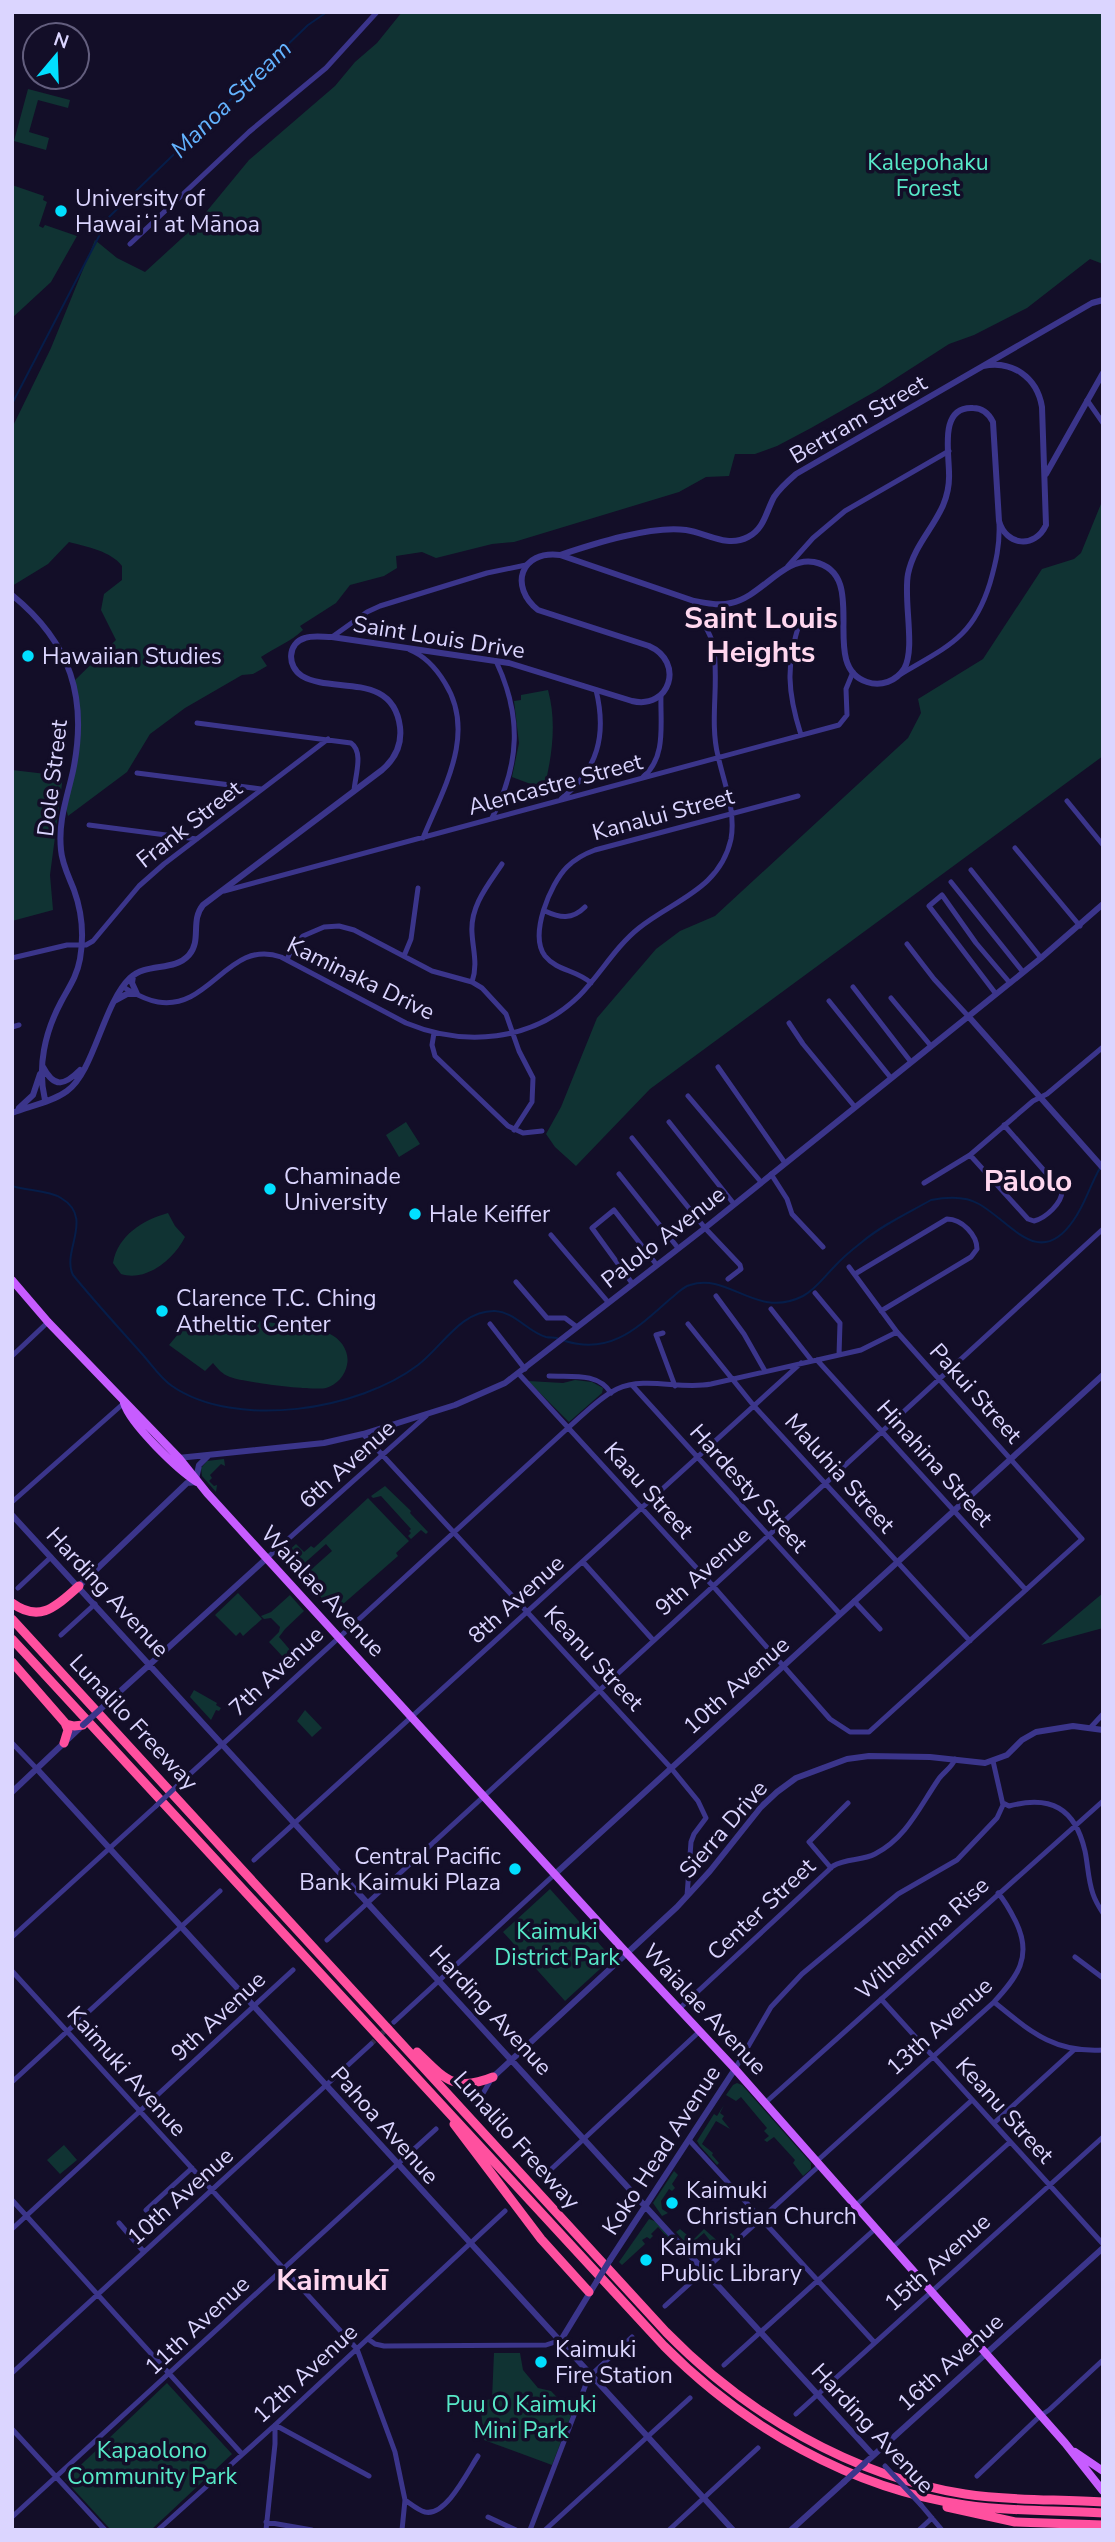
<svg xmlns="http://www.w3.org/2000/svg" width="1115" height="2542" font-family="'Nunito Sans',sans-serif">
<rect width="100%" height="100%" fill="#130e28"/>
<path fill="#103333" fill-rule="evenodd" d="M402,12h701v252l-13,-5 -63,49 -53,27 -25,9 -73,47 -65,37 -34,18 -22,8h-20l-6,22 -23,1 -27,15 -165,50 -22,2 -56,14 -14,-6 -26,4 1,12 -13,8 -34,9 -14,18 -36,23 3,4c-13,12 -27,17 -42,27l6,9 -14,8 -11,1 -57,33 -35,26 -23,38 -59,44 -4,-15 13,-60 -4,-59 43,-42 -15,-30 3,-16 18,-14v-14c-11,-15 -35,-19 -53,-24l-21,22 -36,22v-158l39,-80 44,-108 22,18 28,14 48,-44 56,-68 86,-74 20,-24 22,-19z
M28,89l42,11 -2,8 -30,-8 -9,32 20,6 -3,12 -32,-9z
M12,185l32,11 -1,4 4,2 -8,24 4,2 2,-3 32,11 -26,46 -39,36z
M1103,499v257l-453,333 -74,77 -21,-19 -9,-13 15,-27 36,-89 59,-69 24,-18 35,-15 193,-178 13,-25 -3,-14 65,-40 59,-90 32,-10 7,-6z
M548,690c9,32 4,67 -4,99l-32,-12 7,-34 -5,-42 7,-1v-5z
M12,770l51,6 -13,99 3,35 -41,11z
M406,1122l14,22 -21,13 -13,-22z
M168,1213l7,13 10,11c-11,22 -38,45 -64,37l-8,-11c5,-28 30,-43 55,-50z
M194,1315l32,8 13,-4c20,3 75,7 91,15 11,5 20,18 17,31 -2,10 -10,20 -21,23 -12,3 -84,-6 -96,-11 -8,-3 -12,-8 -17,-14l-8,8 -36,-26z
M575,1380l17,2 11,6 -1,5 -33,29 -41,-41 35,2z
M224,1459l1,7 -4,-2 -11,11 2,3 -3,3 5,5 3,-1 -1,7 -14,-16 -1,-8 6,-7z
M385,1486l26,25 -1,2 18,19 -2,2 -5,-4 -10,9 -3,-3 3,-3 -2,-2 2,-2 -30,-33 -8,2 -2,-2z
M368,1498l41,43 -13,12 2,3 -64,56 -50,-57 12,-11 8,8 7,-6 3,2zM326,1544l6,7 -27,24 -6,-7z
M238,1593l24,26 -19,17 -3,-4 -4,4 -21,-21z
M1103,1593v35l-62,17z
M290,1595l14,16 -19,18 -6,8 12,14 -7,7 -15,-16 10,-10 1,-5 -9,-9 -7,1 -3,-3 10,-4z
M194,1690l23,13 -1,2 5,3 -2,3 -3,-1 -5,10 -21,-23z
M305,1710l17,18 -10,9 -15,-16z
M550,1889l62,69 -47,43 -62,-69z
M737,2083l5,2 69,78v6l-8,7 -10,-13 2,-3 -21,-23 -7,5 -3,-2 5,-4 -5,-5 3,-3 -26,-31 -5,4 -10,-6 7,-10z
M724,2105l-4,8 4,3 -2,3 8,10 -14,-8 -14,23 11,9 -1,2 7,8 -2,2 -17,-19 -3,-5 17,-27 3,2z
M64,2145l13,15 -17,14 -13,-14z
M674,2171l4,4 -6,9 3,4 -3,3 -3,-2 -8,12 1,8 6,4 -6,3 -9,-13z
M649,2219l8,3 23,25 -2,2 -20,-22 -7,7 2,2 -3,3 -3,-2 -5,3 3,4 -23,21 -3,-3z
M680,2229l13,11 11,-11 17,15 10,-11 4,4 -16,15 -15,-19 -12,10 3,4 -3,3 -16,-18z
M494,2353h26l3,17 15,18 13,3 21,22 -20,52 -68,-25 -4,-39 12,-2z
M167,2383l65,71 -81,76h-40l-46,-50z"/>
<g fill="none" stroke-linecap="round" stroke-linejoin="round">
<path stroke="#061d49" stroke-width="2" d="M12,404l97,-187 199,-192 19,-13
M12,1186c15,5 36,4 49,12 34,20 0,53 12,77 22,27 46,53 70,80 9,10 18,24 29,31 64,44 187,24 246,-21 24,-18 43,-55 77,-54 20,1 33,21 51,26 4,1 7,0 11,1
M565,1341c46,14 72,-13 104,-41 7,-5 13,-13 21,-15 39,-13 66,35 113,11 13,-7 21,-19 31,-29 8,-9 19,-18 28,-25 20,-17 46,-29 69,-42 15,-3 33,-5 48,4 32,18 60,66 94,17 12,-16 17,-36 27,-53"/>
<path stroke="#312c48" stroke-width="5" stroke-dasharray="5 2.5" stroke-linecap="butt" d="M371,2044l23,-22"/>
<path stroke="#3b358b" stroke-width="5" d="M130,244l119,-112 77,-64 51,-56
M1087,400l16,23
M788,566l25,-28 32,-27 104,-60
M800,621c-14,44 -13,70 1,114
M332,637l35,-25 13,-6 107,-33 39,-8
M410,650c15,6 26,18 35,33 32,51 -2,106 -22,155
M901,674c47,-28 72,-36 89,-91 6,-21 10,-38 9,-60
M197,723l154,20c13,9 4,33 3,48
M137,773l124,16
M643,777c24,-20 17,-54 18,-82
M561,799c37,-29 46,-64 35,-109
M1067,801l36,44
M492,818c28,-54 30,-102 4,-157
M89,825l108,14
M1015,848l65,78
M971,870l70,88
M951,882l72,90
M224,891l615,-166 8,-10 -1,-26 7,-17
M545,911c15,7 27,9 40,-4
M907,944l27,35 35,38
M404,956l7,-17 7,-51
M12,958l55,-13h19l7,-4 46,-55 25,-22 164,-125
M287,960l5,-13 11,-11 21,-9 15,-1 15,4 78,41 40,11 10,6 24,26 13,37 14,27 -1,24 -18,28
M472,982c6,-18 1,-31 0,-49 -2,-27 16,-48 30,-69
M591,983c-14,-13 -34,-12 -46,-27 -16,-21 5,-72 22,-89 8,-8 17,-13 28,-17l203,-54
M123,987c11,6 22,13 35,15 52,9 71,-64 123,-45l125,66c58,24 126,19 173,-27 21,-21 36,-49 60,-68 35,-28 81,-39 92,-89 5,-28 -7,-56 -13,-83 -9,-36 2,-76 -5,-112 -4,-16 -17,-28 -19,-43
M853,987l58,75
M996,994l-67,-88 13,-11 34,48 34,40
M891,998l40,48
M829,1001l62,77
M789,1023l14,21 52,63
M12,1027l7,-2
M434,1033l-2,12 3,11 73,70 15,7 19,-2
M718,1067l67,96
M688,1096l73,86
M669,1122l65,82
M632,1138l73,90 35,37 1,4 -13,10
M970,1155l58,64 6,2c12,-3 28,-18 28,-30l-58,-66
M619,1174l59,74
M771,1174l16,25 5,15 31,33
M924,1183l46,-28 63,-54 14,-7 56,-47
M551,1235l57,67
M855,1274l92,-55c15,0 30,16 30,30l-6,8 -90,54
M516,1282l31,36h18l12,9
M632,1283l-40,-55 22,-18 42,54
M815,1293l25,30 -1,32
M716,1296l28,38 21,37
M771,1309l41,52
M490,1324l35,45
M688,1324l66,82 216,235
M663,1333l-7,2 19,51
M12,1356l36,-34
M817,1360l209,230
M519,1374l194,212 117,133 20,13h19l213,-193 -185,-207 -48,-65
M549,1376c22,1 49,-4 62,17
M632,1385l208,229
M363,1434l308,334 27,33 8,17 -12,16 -3,8 -4,54
M12,1502l112,-99
M267,1558l159,-142
M583,1562l70,78
M18,1588l33,-31
M854,1601l26,28
M61,1635l34,-31
M1091,1727l12,-13
M12,1743l25,26
M179,1784l390,-357c15,-13 30,-29 48,-38 29,-13 63,1 94,-5l150,-34 36,-18
M1003,1803l6,3c42,-11 66,2 76,45 3,14 3,29 8,43 2,6 6,13 10,19
M254,1860l547,-497
M831,1868l-22,-26 39,-39
M12,1937l144,-131
M327,1940l776,-711
M1075,1957l28,21
M12,1971l345,378 38,103 10,48 -3,30
M881,1999l222,245
M994,2002c36,29 59,51 109,48
M680,2008l153,-142c13,-8 29,-5 42,-12 31,-16 44,-46 63,-74 5,-8 14,-12 17,-21
M394,2022l161,-148
M735,2069l36,-62 31,-33 96,-80 59,-34 40,-42 6,-13 -10,-44
M12,2082l208,-191
M475,2100l7,-5 10,-17
M765,2103l338,-302
M994,2123l81,-74
M689,2140l185,202
M817,2161l177,-159c23,-25 39,-45 22,-80 -5,-10 -10,-20 -18,-29
M546,2174l154,-143
M12,2200l230,254
M855,2206l117,-106
M146,2210l46,-42
M119,2223l25,29
M12,2229l281,-259
M892,2248l118,-106
M665,2306l155,-141
M368,2339l7,5 9,2 162,-1 15,-5
M724,2365l151,-136
M12,2373l359,-329
M796,2414l307,-277
M12,2429l93,101
M977,2476l63,-60 9,-6 54,-50
M405,2500c6,4 13,10 20,12 21,5 43,-41 53,-56
M921,2505l21,25
M12,2517l424,-388
M488,2517l28,13
M266,2522l46,8
M158,2530l117,-105 230,-214
M266,2530l9,-86v-19l94,51
M530,2530l56,-146 6,-10 40,-37
M545,2530l145,-132
M669,2530l89,-82
M919,2530l13,-12"/>
<path stroke="#3b358b" stroke-width="6" d="M1046,474l57,-101
M560,555c33,-11 92,-30 126,-25 21,3 41,18 62,7 16,-8 18,-25 26,-40 6,-9 14,-16 22,-23l296,-171 11,-3
M12,595c59,48 76,103 61,176 -6,27 -15,50 -12,79 1,14 8,27 13,40 8,22 10,46 6,69 -3,17 -11,28 -19,43 -16,30 -24,65 -16,98
M116,1000l11,-6h10l-5,-11 1,-7
M969,1017l134,151
M43,1067c11,21 21,19 37,3
M19,1108l14,-13 7,-21
M12,1113c18,-7 40,-11 55,-22 27,-19 36,-87 63,-113 17,-16 44,-6 59,-23 13,-15 1,-34 14,-50l179,-135c13,-11 20,-26 18,-43 -7,-56 -68,-33 -98,-51 -15,-9 -15,-33 3,-38 8,-3 18,-1 27,-1l177,26 123,38c38,9 53,-39 17,-55l-111,-36c-29,-23 -18,-60 22,-55l134,46c13,2 24,5 37,2 30,-6 53,-47 83,-41 58,12 3,104 53,120 14,5 29,-1 37,-13 12,-20 -1,-69 4,-95 8,-39 43,-58 41,-101 0,-21 -10,-67 24,-65 9,0 16,6 20,14l6,99c7,25 36,28 47,4l-4,-118c-5,-30 -30,-47 -59,-41
M178,1458l146,-15 39,-9 92,-29 50,-22 200,-155 336,-270 62,-54
M196,1479l3,-14 9,-9
M12,1515l861,940
M79,1586l108,-103 9,-1
M105,1705l162,-147
M37,1769l696,761
M12,1792l71,-67
M555,1874l548,-499
M493,2077l184,-170 33,-36 51,-64 16,-15 19,-14 51,-19 22,-3 61,1 55,6 22,-8 15,-15 14,-8 37,-6 30,4
M610,2260l125,-191
M561,2340l36,-59
M865,2463l238,-215
M791,2530l53,-48"/>
<path stroke="#c75cff" stroke-width="8" d="M12,1280l36,42 131,136 28,35 416,456 112,120 330,374 38,48
M124,1403c6,21 54,67 73,79
M1075,2452l28,19"/>
<path stroke="#ff509f" stroke-width="9" d="M12,1603c29,21 45,2 67,-17
M12,1619l654,713c79,81 185,144 299,162 45,7 92,5 138,8
M12,1639l652,707c80,81 188,143 301,159 46,7 92,5 138,8
M12,1662l54,62 8,2 9,-1
M64,1743l4,-13 -3,-7
M417,2052c27,26 37,41 76,25
M454,2124l87,115 48,53
M947,2507l68,15 88,3"/>
<path stroke="#3b358b" stroke-width="5" d="M156,1806l23,-22
M885,2466l36,39"/>
<path stroke="#3b358b" stroke-width="6" d="M83,1725l22,-20
M597,2281l13,-21
M844,2482l21,-19"/>
</g>
<g fill="#01dfff" stroke="#130e28" stroke-width="2.5">
<circle cx="61" cy="211" r="7"/>
<circle cx="28" cy="656" r="7"/>
<circle cx="270" cy="1189" r="7"/>
<circle cx="415" cy="1214" r="7"/>
<circle cx="162" cy="1311" r="7"/>
<circle cx="515" cy="1869" r="7"/>
<circle cx="672" cy="2203" r="7"/>
<circle cx="646" cy="2260" r="7"/>
<circle cx="541" cy="2362" r="7"/>
</g>
<g text-anchor="middle" stroke-width="7" stroke-linejoin="round" paint-order="stroke">
<g font-size="23" fill="#57e9c8" stroke="#130e28">
<text x="928" y="170">Kalepohaku<tspan x="928" dy="26">Forest</tspan></text>
<text x="557" y="1939">Kaimuki<tspan x="557" dy="26">District Park</tspan></text>
<text x="521" y="2412">Puu O Kaimuki<tspan x="521" dy="26">Mini Park</tspan></text>
<text x="152" y="2458">Kapaolono<tspan x="152" dy="26">Community Park</tspan></text>
</g>
<g font-size="23" fill="#dbd5ff" stroke="#130e28" text-anchor="start">
<text x="75" y="206">University of<tspan x="75" dy="26">Hawaiʻi at Mānoa</tspan></text>
<text x="42" y="664">Hawaiian Studies</text>
<text x="284" y="1184">Chaminade<tspan x="284" dy="26">University</tspan></text>
<text x="429" y="1222">Hale Keiffer</text>
<text x="176" y="1306">Clarence T.C. Ching<tspan x="176" dy="26">Atheltic Center</tspan></text>
<text x="501" y="1864" text-anchor="end">Central Pacific<tspan x="501" dy="26">Bank Kaimuki Plaza</tspan></text>
<text x="686" y="2198">Kaimuki<tspan x="686" dy="26">Christian Church</tspan></text>
<text x="660" y="2255">Kaimuki<tspan x="660" dy="26">Public Library</tspan></text>
<text x="555" y="2357">Kaimuki<tspan x="555" dy="26">Fire Station</tspan></text>
</g>
<g font-size="23" fill="#dbd5ff" stroke="#130e28">
<text transform="translate(858 419) rotate(-30)" y="8">Bertram Street</text>
<text transform="translate(439 637) rotate(9)" y="8">Saint Louis Drive</text>
<text transform="translate(52 778) rotate(-83)" y="8">Dole Street</text>
<text transform="translate(555 784) rotate(-15)" y="8">Alencastre Street</text>
<text transform="translate(663 814) rotate(-15)" y="8">Kanalui Street</text>
<text transform="translate(189 824) rotate(-38)" y="8">Frank Street</text>
<text transform="translate(361 978) rotate(26)" y="8">Kaminaka Drive</text>
<text transform="translate(663 1237) rotate(-38)" y="8">Palolo Avenue</text>
<text transform="translate(976 1393) rotate(48)" y="8">Pakui Street</text>
<text transform="translate(935 1463) rotate(48)" y="8">Hinahina Street</text>
<text transform="translate(347 1464) rotate(-42)" y="8">6th Avenue</text>
<text transform="translate(840 1473) rotate(48)" y="8">Maluhia Street</text>
<text transform="translate(749 1488) rotate(48)" y="8">Hardesty Street</text>
<text transform="translate(649 1490) rotate(48)" y="8">Kaau Street</text>
<text transform="translate(703 1571) rotate(-42)" y="8">9th Avenue</text>
<text transform="translate(323 1591) rotate(47)" y="8">Waialae Avenue</text>
<text transform="translate(108 1592) rotate(47)" y="8">Harding Avenue</text>
<text transform="translate(516 1599) rotate(-42)" y="8">8th Avenue</text>
<text transform="translate(594 1658) rotate(47)" y="8">Keanu Street</text>
<text transform="translate(276 1671) rotate(-43)" y="8">7th Avenue</text>
<text transform="translate(736 1685) rotate(-42)" y="8">10th Avenue</text>
<text transform="translate(134 1722) rotate(47)" y="8">Lunalilo Freeway</text>
<text transform="translate(723 1829) rotate(-49)" y="8">Sierra Drive</text>
<text transform="translate(761 1909) rotate(-43)" y="8">Center Street</text>
<text transform="translate(922 1938) rotate(-42)" y="8">Wilhelmina Rise</text>
<text transform="translate(705 2009) rotate(47)" y="8">Waialae Avenue</text>
<text transform="translate(491 2010) rotate(47)" y="8">Harding Avenue</text>
<text transform="translate(218 2016) rotate(-43)" y="8">9th Avenue</text>
<text transform="translate(939 2026) rotate(-42)" y="8">13th Avenue</text>
<text transform="translate(127 2071) rotate(48)" y="8">Kaimuki Avenue</text>
<text transform="translate(1005 2110) rotate(48)" y="8">Keanu Street</text>
<text transform="translate(385 2125) rotate(48)" y="8">Pahoa Avenue</text>
<text transform="translate(517 2140) rotate(48)" y="8">Lunalilo Freeway</text>
<text transform="translate(661 2150) rotate(-57)" y="8">Koko Head Avenue</text>
<text transform="translate(180 2196) rotate(-42)" y="8">10th Avenue</text>
<text transform="translate(937 2262) rotate(-42)" y="8">15th Avenue</text>
<text transform="translate(197 2325) rotate(-43)" y="8">11th Avenue</text>
<text transform="translate(950 2362) rotate(-42)" y="8">16th Avenue</text>
<text transform="translate(305 2373) rotate(-43)" y="8">12th Avenue</text>
<text transform="translate(873 2428) rotate(47)" y="8">Harding Avenue</text>
</g>
<g font-size="24" font-style="italic" fill="#63b3ff" stroke="#130e28">
<text transform="translate(231 99) rotate(-44)" y="8">Manoa Stream</text>
</g>
<g font-size="30" font-weight="bold" fill="#ffd7ef" stroke="#130e28">
<text x="761" y="628">Saint Louis<tspan x="761" dy="34">Heights</tspan></text>
<text x="1028" y="1191">Pālolo</text>
<text x="332" y="2290">Kaimukī</text>
</g>
</g>
<rect width="1115" height="2542" fill="none" stroke="#dbd5ff" stroke-width="28"/>
<g transform="translate(56 56) rotate(19)"><circle r="33" fill="#130e28" stroke="#635e7e" stroke-width="2"/>
<path d="M0-5L12 26L0 18L-12 26Z" fill="#01dfff"/>
<text y="-10" font-size="19" font-weight="bold" text-anchor="middle" fill="#dbd5ff">N</text>
</g>
</svg>
